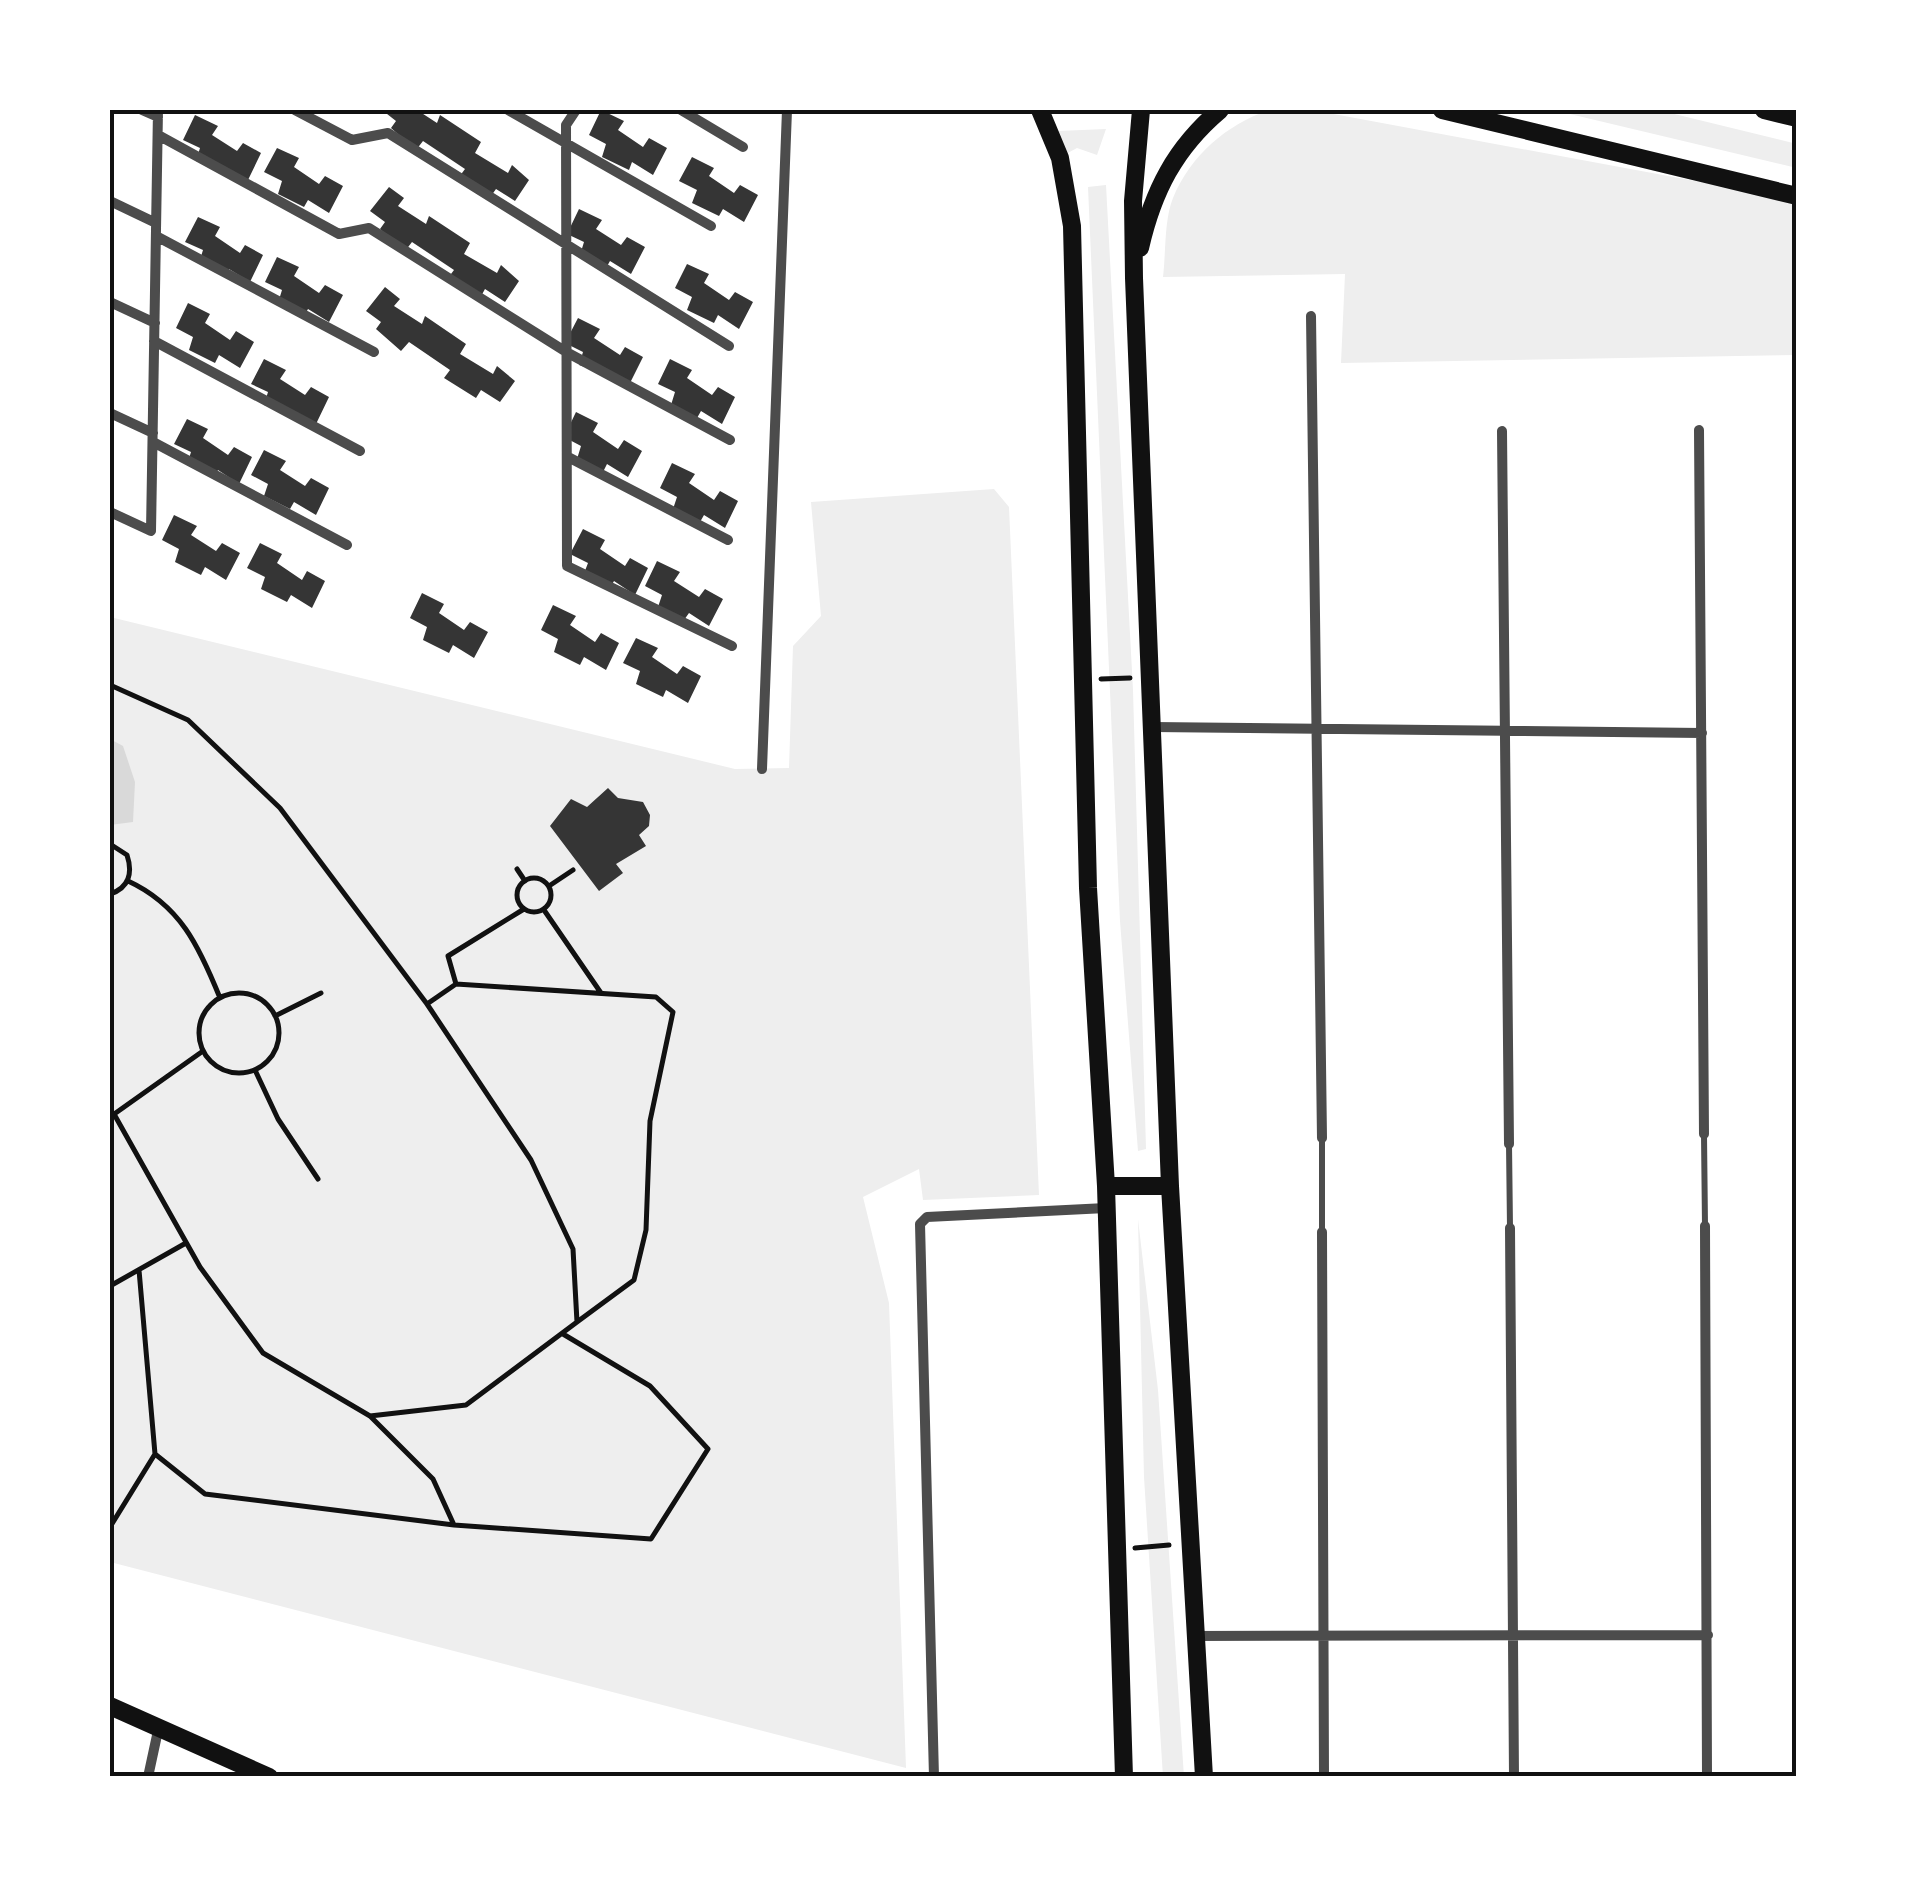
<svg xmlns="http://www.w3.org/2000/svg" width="1907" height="1887" font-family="Manrope,sans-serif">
<rect width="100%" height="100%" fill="#fff"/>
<path fill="#eee" d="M1269,110h43l485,90v155l-456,8 4,-89 -182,3c3,-24 1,-57 10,-79 18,-43 53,-73 96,-88z
M1553,110h105l139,34v24z
M1106,129l-9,26 -20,-7 -13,7 -6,-24z
M1106,185l27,505 13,459 -8,2 -18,-230 -32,-734z
M994,489l15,18 30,688 -116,5 -4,-31 -56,28 26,106 17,465 -796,-206v-945l625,152 54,-1 4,-122 28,-30 -10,-114z
M1138,1219l20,171 26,387h-21l-19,-300z"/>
<path fill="#d9d9d9" d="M110,739l13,7 12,36 -2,40 -23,3z"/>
<path fill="#353535" d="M382,110h35l20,13 3,-8 41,27 -6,11 33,20 4,-8 17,15 -14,21 -19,-12 -5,7 -32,-19 6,-8 -42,-28 -7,9 -25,-22 5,-7z
M601,110l23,11 -6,9 25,17 6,-9 18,10 -14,27 -21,-13 -3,8 -27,-13 4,-13 -17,-9z
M195,115l23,11 -6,9 25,16 6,-8 18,10 -13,27 -52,-19 4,-13 -17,-8z
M277,148l22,10 -5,9 25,17 6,-8 18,10 -14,27 -21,-13 -4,7 -26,-13 4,-13 -18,-9z
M692,157l22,11 -5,8 25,17 6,-8 18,10 -14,27 -21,-13 -4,7 -27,-13 5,-13 -18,-9z
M389,187l15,11 -6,8 28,18 3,-8 41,27 -6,11 33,19 4,-8 18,16 -14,21 -20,-13 -5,9 -32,-20 6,-8 -42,-28 -7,9 -25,-22 5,-7 -15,-11z
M579,209l23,11 -6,9 25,16 6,-8 18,10 -14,27 -21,-13 -4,7 -26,-13 4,-13 -17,-8z
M198,217l22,10 -5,9 25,17 5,-8 18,10 -13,27 -21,-13 -4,7 -26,-13 4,-13 -18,-8z
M277,257l22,10 -5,9 25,17 6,-8 18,10 -14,27 -21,-13 -4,7 -26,-13 4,-13 -17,-8z
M687,264l22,10 -5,9 25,17 6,-8 18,10 -14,27 -21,-14 -4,8 -27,-13 5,-13 -17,-9z
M385,287l15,12 -6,7 28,18 3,-8 41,28 -6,10 33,20 4,-8 18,15 -15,21 -19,-12 -5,8 -32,-20 6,-8 -41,-28 -8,9 -25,-22 5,-7 -15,-11z
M188,303l22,11 -5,9 25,17 6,-9 18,11 -14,26 -21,-13 -4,8 -26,-13 4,-13 -17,-9z
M578,318l22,11 -6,9 26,17 5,-8 18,10 -13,26 -51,-18 4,-13 -18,-9z
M264,359l22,11 -6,9 25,16 6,-8 18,10 -13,27 -52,-19 4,-13 -17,-8z
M670,359l22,11 -5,8 25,17 6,-8 17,10 -13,27 -21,-13 -4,7 -26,-13 4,-13 -17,-8z
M576,412l22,11 -5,9 25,17 6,-9 18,11 -14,26 -21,-13 -4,8 -26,-13 4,-13 -17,-9z
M187,419l21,10 -5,9 25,17 6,-8 18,10 -13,27 -21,-14 -5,8 -26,-13 4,-13 -17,-8z
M264,450l22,11 -6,9 25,16 6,-8 18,10 -13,27 -22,-13 -4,7 -26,-13 4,-12 -17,-9z
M672,463l23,11 -6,9 25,17 6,-9 18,10 -13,27 -21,-13 -4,7 -27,-13 4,-12 -17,-9z
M174,515l23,11 -6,9 25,16 6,-8 18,10 -14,27 -21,-13 -4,8 -26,-13 4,-13 -17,-9z
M583,529l22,11 -5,9 25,17 5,-8 18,10 -13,27 -21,-14 -4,7 -27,-12 5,-13 -18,-9z
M260,543l22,11 -5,9 25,17 5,-9 18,10 -13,27 -21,-13 -4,7 -26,-13 4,-12 -18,-9z
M657,561l23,11 -6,9 25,16 6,-8 18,10 -14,27 -20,-13 -5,7 -26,-13 4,-12 -17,-9z
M422,593l22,11 -5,9 25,17 6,-8 18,10 -14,26 -21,-13 -4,8 -26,-13 4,-13 -17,-9z
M553,605l23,11 -6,9 25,17 6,-9 18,10 -13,27 -22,-13 -4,8 -26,-13 4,-13 -17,-9z
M636,638l22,10 -6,9 25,17 6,-8 18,10 -13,27 -22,-13 -3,7 -27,-13 4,-13 -17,-8z
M608,788l10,10 25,4 7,13 -1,11 -10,9 7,11 -30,18 7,9 -24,18 -49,-65 21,-27 16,8z"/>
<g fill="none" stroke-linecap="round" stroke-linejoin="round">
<path stroke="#111" stroke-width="5" d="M1101,679l29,-1
M110,685l78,35 92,88 147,196
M110,844l17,11c6,18 2,33 -17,39
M517,869l8,12
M517 895a17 17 0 1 1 34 0a17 17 0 1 1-34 0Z
M128,881c52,24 71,65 92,117
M549,886l24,-16
M544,910l57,83
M456,984l-8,-28 76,-47
M199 1033a40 40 0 1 1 80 0a40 40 0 1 1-80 0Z
M275,1016l46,-23
M255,1070l23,49 40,60
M114,1114l86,153 63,86 107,63 96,-11 111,-83 -4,-73 -42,-89 -104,-156 29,-20 200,13 17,15 -23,109 -4,109 -12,50 -57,42
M110,1117l93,-66
M110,1286l76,-43
M155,1454l50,40 249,31 -21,-46 -63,-63
M454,1525l197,14 57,-90 -58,-63 -87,-52
M110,1527l45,-73 -16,-184
M1135,1548l34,-3"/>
<path stroke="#4c4c4c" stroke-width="6" d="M1704,1135l1,91
M1322,1138v94
M1509,1144l1,84"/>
<path stroke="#4c4c4c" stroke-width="10" d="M142,110l16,7
M295,110l57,30 36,-7 341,213
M508,110l203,116
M576,110l-10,15 1,441 165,80
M681,110l62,37
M158,135l181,99 30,-6 199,125 162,87
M110,201l46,22
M156,236l218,116
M110,302l45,21
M1311,316l11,822
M154,341l206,110
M110,413l43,20
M1699,430l5,704
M1502,431l7,713
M153,442l194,103
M568,457l160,83
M110,512l41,19 7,-421
M1153,727l549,6
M762,769l25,-659
M1705,1226l2,551
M1510,1228l4,549
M1322,1232l2,545
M1194,1636l514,-1
M148,1777l11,-51
M934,1777l-14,-553 7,-7 179,-9"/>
<path stroke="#111" stroke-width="18" d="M1040,110l20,48 12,68 16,662 18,298 18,591
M1141,110l-8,91 1,77 36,908 34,591
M1442,110l355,86
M1764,110l33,8
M1140,248c13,-57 35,-100 80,-138
M1106,1186h64
M110,1706l159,71"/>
</g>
<rect width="1907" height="1887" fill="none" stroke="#ffffff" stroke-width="225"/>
<rect x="112" y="112" width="1682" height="1662" fill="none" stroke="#111" stroke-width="4"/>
</svg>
